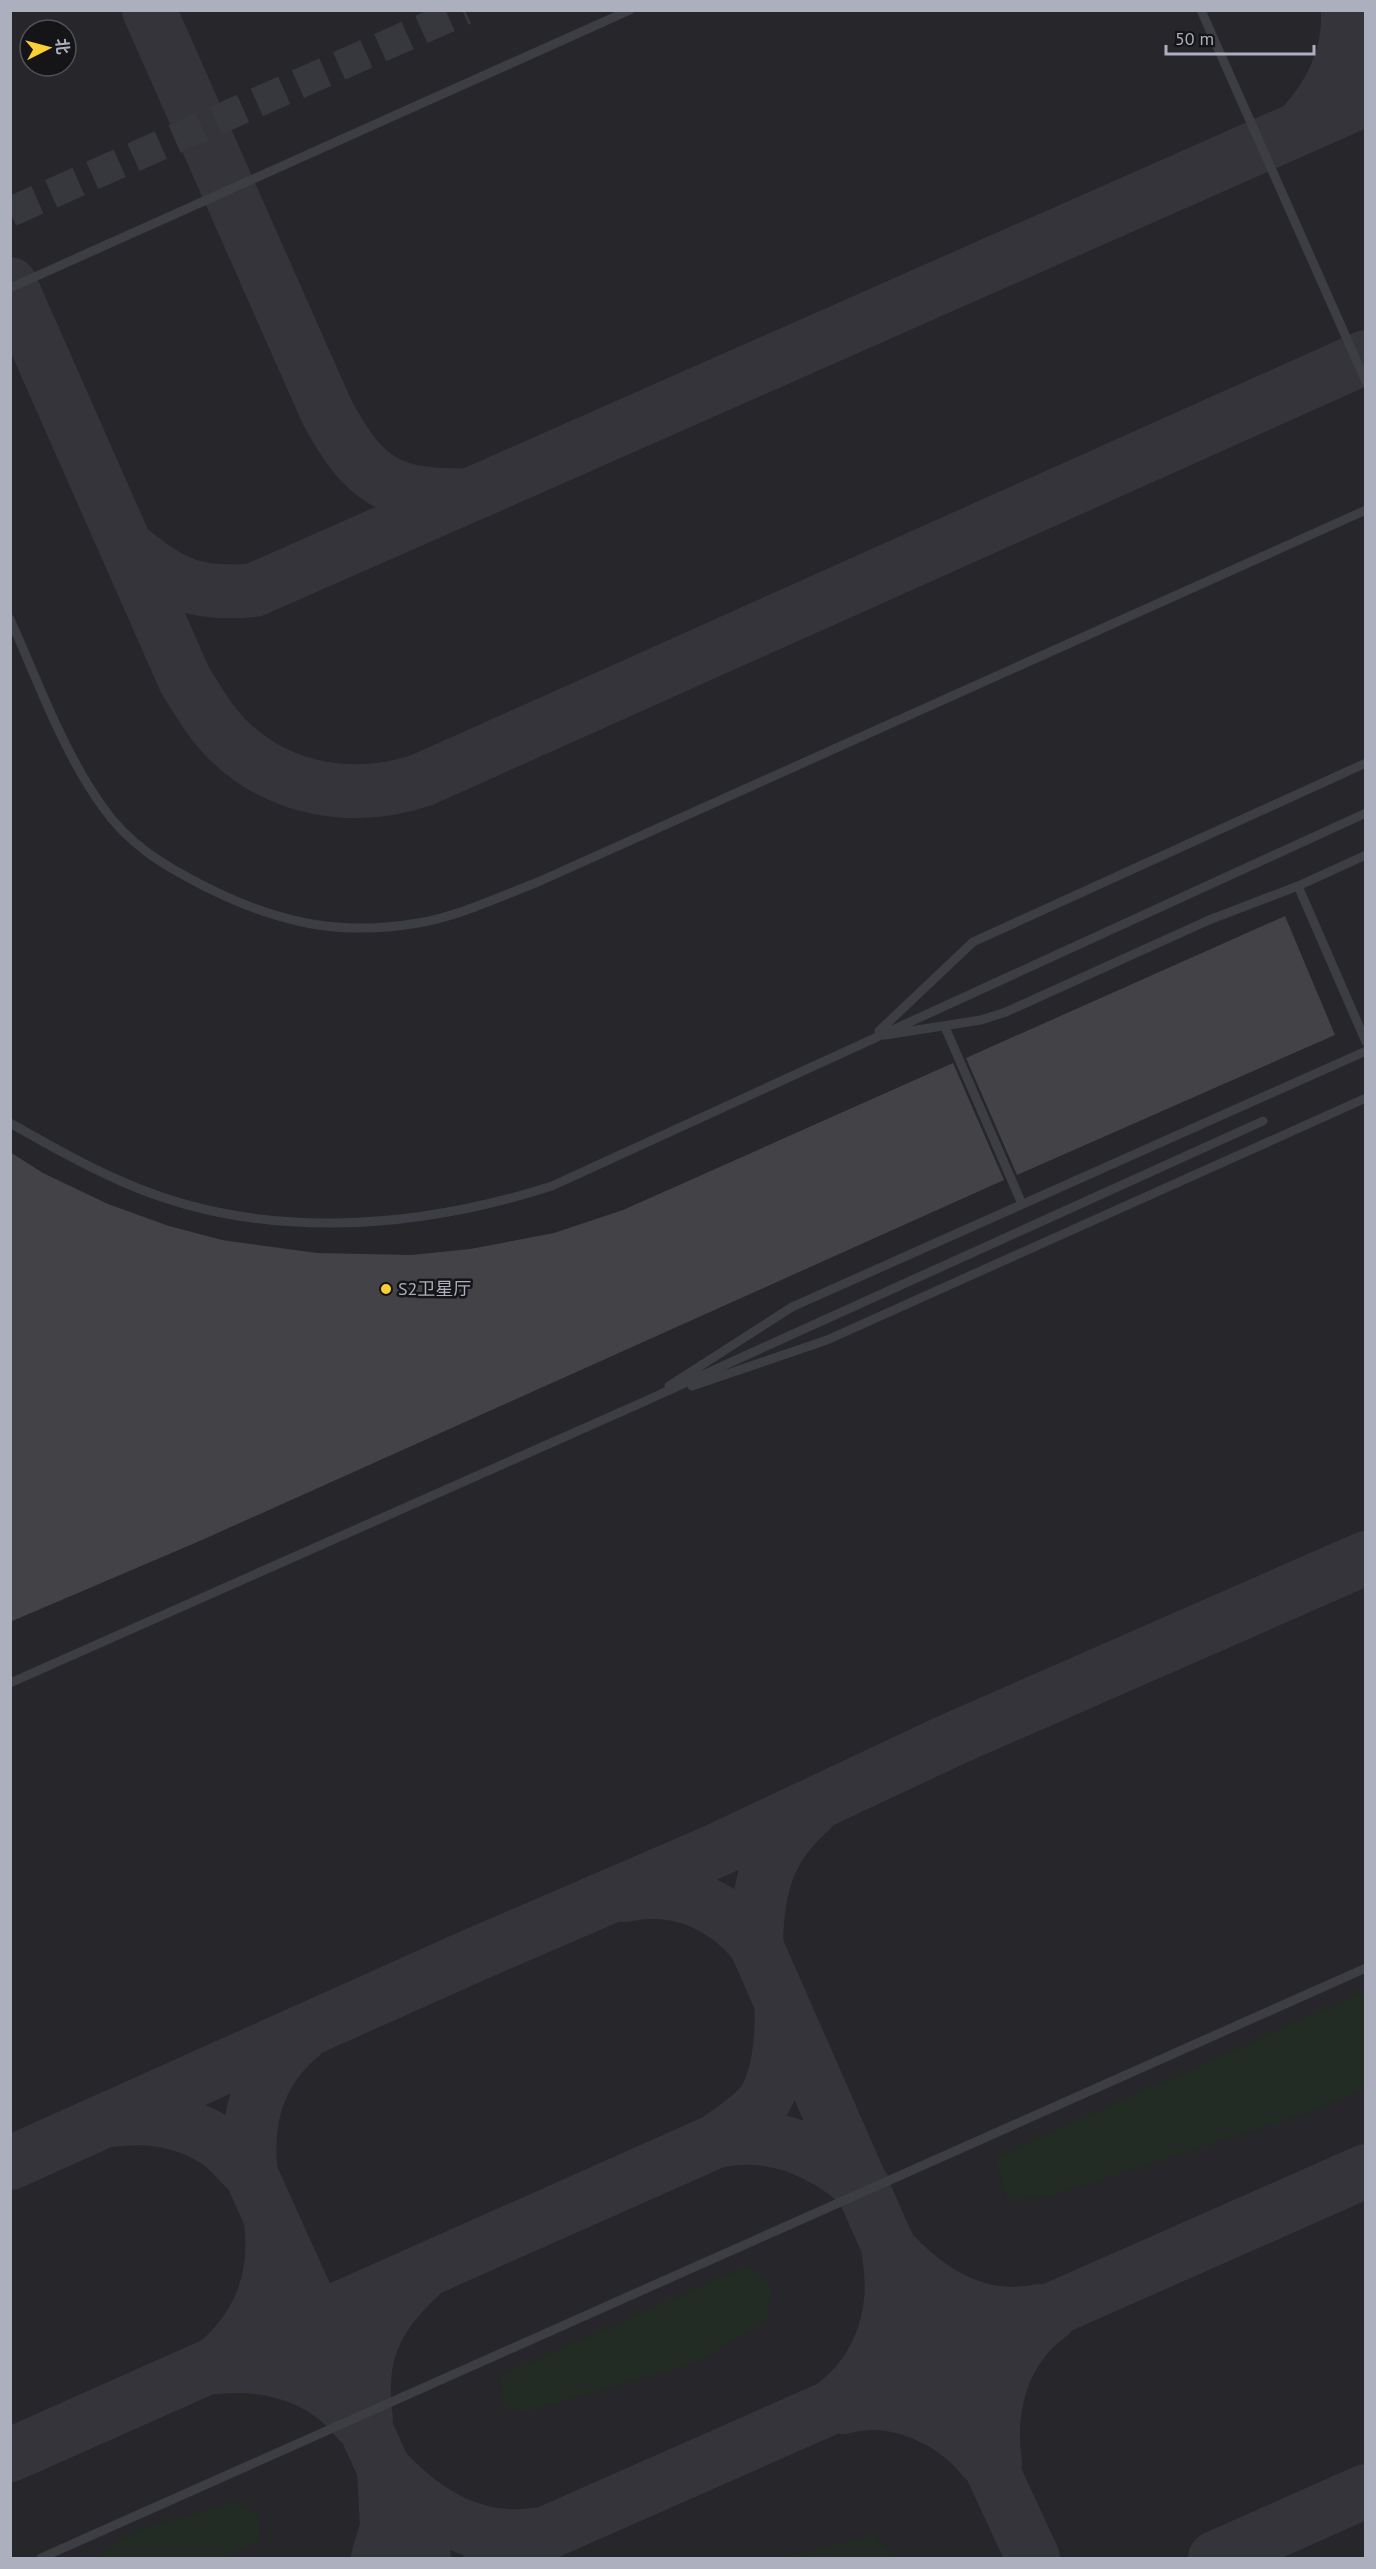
<svg xmlns="http://www.w3.org/2000/svg" width="1376" height="2569" font-family="'PT Sans','Noto Sans SC',sans-serif">
<rect width="100%" height="100%" fill="#1a1a1d"/>
<path fill="#27262a" fill-rule="evenodd" d="M11,11h1354v2547h-1354zM30,30h36v36h-36z"/>
<path fill="#222b24" d="M1365,1991v97l-46,21 -272,89 -40,3 -12,-44z
M751,2264l21,24 -5,33 -68,41 -174,51 -22,-6 -2,-32z
M237,2501l22,14 1,25 -34,18h-132l44,-28z
M874,2535l24,23h-119z"/>
<g fill="none" stroke-linecap="round" stroke-linejoin="round">
<path stroke="#34343a" stroke-width="54" d="M149,10l178,402c37,69 64,86 143,83l896,-396
M1301,127c31,-33 49,-71 47,-117
M10,284l175,396c13,21 25,42 42,59 52,52 127,64 195,41l944,-423
M127,547c44,37 69,49 127,43l211,-93
M625,1895c50,-12 100,10 131,50l125,285 152,328
M756,1945c1,-58 11,-97 56,-136
M303,2034c-44,35 -59,85 -52,140l173,384
M111,2120c37,-5 75,1 107,22 12,9 22,22 33,32
M716,2141c56,-12 106,10 148,47
M10,2163l464,-208 241,-104 236,-111 415,-182
M897,2257c38,39 87,66 143,54
M218,2362c42,-37 60,-83 53,-139
M216,2367c54,-5 108,10 142,54
M835,2404c46,-35 64,-93 54,-148
M843,2407c52,-14 108,12 140,51
M366,2419c-9,-61 8,-101 53,-142
M10,2455l706,-314c15,-11 31,-21 44,-35 20,-24 23,-75 21,-105
M995,2463c-8,-56 7,-113 55,-148
M378,2558l9,-31 -3,-58c42,45 92,76 156,65
M490,2558l876,-387
M1215,2558l151,-67"/>
</g>
<path fill="#424247" d="M1285,916l50,119 -318,140 -51,-117z
M953,1063l51,117 -802,360 -192,82v-470l33,21 65,31 61,22 53,14 95,13 94,2 59,-6 84,-16 69,-23z"/>
<g fill="none" stroke-linecap="round" stroke-linejoin="round">
<path stroke="#37383d" stroke-width="30" stroke-dasharray="30 15" stroke-linecap="butt" d="M10,212l455,-202"/>
<path stroke="#3d3d44" stroke-width="9" d="M1201,10l165,372
M10,288l620,-278
M10,619c28,62 52,131 92,187 26,38 61,59 102,80 71,36 134,51 214,37 41,-7 81,-26 120,-41l828,-372
M1298,886l68,156
M945,1027l77,177
M879,1031l94,-89 393,-179
M885,1035l96,-15 25,-8 203,-92 89,-34 68,-31
M10,1123c37,21 74,42 113,59 136,60 291,48 429,4l814,-373
M669,1386l123,-79 574,-256
M692,1386l135,-46 539,-242
M10,1683l631,-280 622,-282
M41,2558l1325,-590"/>
</g>
<circle fill="#fbd034" stroke="#151518" stroke-width="2" cx="386" cy="1289" r="6"/>
<g text-anchor="middle" stroke-width="5" stroke-linejoin="round" paint-order="stroke">
<g font-size="18" fill="#acafbd" stroke="#151518" text-anchor="start">
<text x="398" y="1295">S2卫星厅</text>
</g>
</g>
<rect width="1376" height="2569" fill="none" stroke="#acafbd" stroke-width="24"/>
<g transform="translate(48 48) rotate(84)"><circle r="28" fill="#151518" stroke="#51535a" stroke-width="1.5"/>
<path d="M0-4.5L10 22L0 15L-10 22Z" fill="#fbd034"/>
<text y="-9" font-size="16" font-weight="bold" text-anchor="middle" fill="#acafbd">北</text>
</g>
<path d="M1166 45v9h148v-9" fill="none" stroke="#acafbd" stroke-width="3"/>
<text x="1175" y="45" font-size="18" fill="#acafbd" stroke="#151518" stroke-width="4.5" paint-order="stroke">50 m</text>
</svg>
